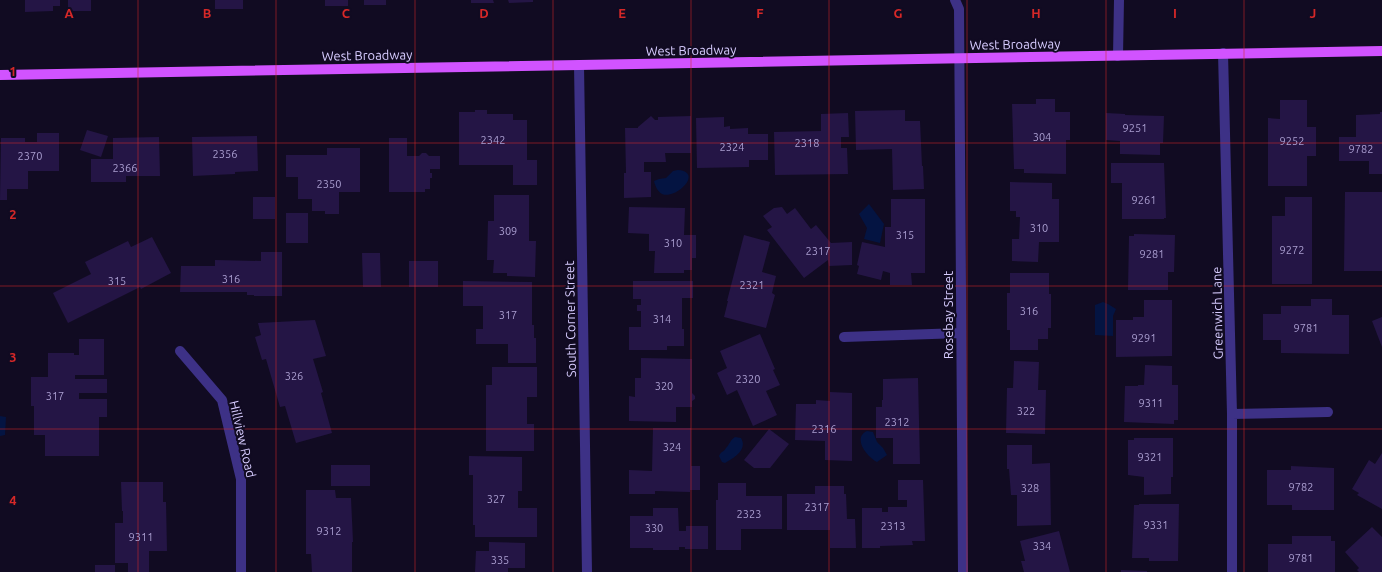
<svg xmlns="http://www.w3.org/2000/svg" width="1382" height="572" font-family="Ubuntu,sans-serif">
<rect width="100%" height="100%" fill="#110b22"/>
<path fill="#041442" d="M678,170c26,2 -2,30 -16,24 -4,-2 -7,-8 -8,-13l5,-2 7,-1 7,-7z
M869,204l15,20 -4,19 -16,-4 3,-11 -8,-14z
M1103,302l5,2 8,5 -3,7v20l-18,-1v-30z
M0,416l6,1 -1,18 -5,1z
M867,431l6,1 4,10 6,6 4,7 -10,7c-10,-5 -25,-24 -10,-31z
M735,437l6,1c7,12 -7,20 -16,25l-3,-1 -3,-6c2,-5 5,-4 7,-8 4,-4 4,-8 9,-11z"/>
<path fill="#241545" d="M25,0h35v6h-7v5l-28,1z
M68,0h23v11h-23z
M215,0h28v9h-28z
M325,0h23v6h-23z
M364,0h22v5h-22z
M471,0h22l1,3h-23z
M508,0h25v2l-24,1z
M1036,99h19v13h15v28h-4v34l-42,-1v-4h-10l-2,-65h24z
M1280,100h27v27h9v29h-9v30h-39v-68l12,1z
M475,110h12v4h26v6h14v40h10v25h-24v-20h-54v-53h16z
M905,110v11h15l2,45h1l1,23 -31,1 -1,-41 -36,1 -1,-39z
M1380,112h2v62h-13v-13h-30v-24h17v-22l24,-1z
M848,113l1,24h-8v11h6l1,26 -73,1 -1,-43 47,-1v-17z
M1106,113l19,1v1l39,1 -1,27h-3v12l-40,-1v-13l-14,-1z
M651,116l4,4h3v-3l33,-1v37h-26l1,9h-22v10h7v25l-27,1v-25h2l-1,-45h13v-1z
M724,117v10l6,-1v3l18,-1v6h20v26h-19v7l-52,1 -1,-50z
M87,130l21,6 -7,21 -21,-7z
M37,133h22v38h-31v18h-21v11h-7l1,-62h24v4h12z
M257,136l1,35 -23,1v2l-42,2 -1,-39z
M159,137l1,39h-34v6h-35v-23h22v-21z
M389,138h18v18h12l3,-3h4l3,3h11v13h-10v4h2v5h-2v11h-5v3h-36z
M327,148h33v44h-21v22h-14v-3h-13v-12h-14v-22h-12v-22h41z
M1111,163h53l2,55h-2v1h-42v-36h-11z
M1010,182l42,1v16h7v43h-20l-1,20 -26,-1v-22h7l1,-22h-4v-6h-6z
M1345,192h37v79h-38z
M494,195h35v46h7l-1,36 -28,-1v-3h-14l1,-13h-7l1,-39h6z
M253,197h22v22h-22z
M1285,197h27v87h-40v-68h13z
M891,199h34v74h-14l1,12h-22v-12l-7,-2 -2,9 -24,-6 2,-8 -2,-1 5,-23 23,5v-20h6z
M629,207l56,1 -1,27h12v23h-4v12h-8v3h-30l1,-22h-6v-17l-21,-1z
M782,207l5,7 8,-6 16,21 5,-4 15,18 21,-1v23l-23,1 -1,-6 -24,18 -37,-48 5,-3 -9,-11 11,-8z
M286,213h22v30h-22z
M1134,234l41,1 -1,37h-6v18h-40l1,-54h5z
M744,235l26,7 -8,30 14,4 -4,17 3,2 -9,33 -42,-11 4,-16h-1z
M152,237l19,36 -30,16 -1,-2 -72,36 -15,-30 38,-19 -6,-12 43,-21 3,6z
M261,252h21v44h-28v-1h-7v-3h-67l1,-26h34v-6l46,1z
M362,253h18l1,34h-18z
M409,261h29v26h-29z
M1010,273h39v21h2v34h-3v11h-10v11h-28v-20h-3v-37h3z
M463,281l69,1v43h2v13h2v25h-28v-19h-32v-15h7v-23h-20z
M633,281h60v17h-11v31h2v17h-17v4h-38v-23h12v-16h-4v-6h4v-6h-8z
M1311,299h21v16h17v39l-68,-1v-13h-18v-26h18v-8h30z
M1144,300h28v56l-56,1v-37h17v-3h11z
M1382,317v30l-10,-26z
M315,320l11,36 -13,3 10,33 -2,1 11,40 -36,10 -11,-37 -5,1 -14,-48 -4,1 -7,-23 6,-2 -3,-12z
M760,334l15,35 -2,1 7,15 -14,6 11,24 -24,11 -16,-36 -10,5 -10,-22 10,-5 -7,-17z
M79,339h25v36h-29v4h32v14h-28v6h28v18h-8v39h-54v-21h-11v-29h-3v-29h17v-24h26v2h5z
M641,358l51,1v34l3,3v3l-3,2v6h-16v15l-47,-1v-25l6,1v-19h6z
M1014,361l25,1 -1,28h8l-1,44 -39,-1 1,-45h6z
M1145,365l27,1v19h6v35h-4v4l-50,-2 1,-36h13v-1h6z
M492,367h45v30h-10v27h7v27h-48v-66h6z
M918,378l2,86h-27v-26h-17v-31h6v-7h1v-21z
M830,392l22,1v68l-27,-1v-19l-30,-1 1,-36h20v-4l14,1z
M653,428h38v38h9v24h-10v2l-35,-1v3h-26v-24l23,1z
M769,429l20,15 -19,24h-16l-10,-8z
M1134,438h39v39h-2v17l-27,1v-18l-16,-2v-35h6z
M1007,445h25v19l18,-1 1,62 -34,1v-31h-6l-2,-26h-2z
M1382,453v56l-25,-14 2,-2 -7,-4 17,-29 6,4z
M469,456l53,1v34h-4v17h19v29h-62v-12h-2v-50h-4z
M331,465h39v21h-39z
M1291,466l43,2v42h-42v-5h-25v-35h24z
M898,480h25l2,61h-13l1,4 -33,1v2h-18v-40h20v4h6v-5h19v-7h-9z
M121,482h42v20h3l1,49h-18v21h-21v-9h-13v-40h8v-12h-1z
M718,483h28v13h36v33h-41v21h-25v-50h2z
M815,486h29v8h2l1,25h8l1,29h-26v-18h-43v-36h28z
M306,490h29l1,8h15l2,44h-1v30h-40l-1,-18h-5z
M1139,504h40l-1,57h-29v-3h-17l2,-53h5z
M653,508h25l1,23h7v-5h22v23h-23v-2h-6v3h-26v-2h-23v-32h23z
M1372,527l10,10v35h-23l-2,-2 2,-2 -14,-16z
M1059,531l11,41h-46l-3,-11h4l-5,-20z
M1292,536h39v5h4v31h-67v-28h24z
M489,542l36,1v25h-17v4h-33l1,-21h13z
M95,565h20v7h-20z
M1121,570l26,1v1h-26z"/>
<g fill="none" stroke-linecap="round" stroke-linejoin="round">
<path stroke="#3d3186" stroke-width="10" d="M955,0l4,9 4,563
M1223,53l9,361v158
M1118,56l1,-56
M579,65l8,507
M844,337l117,-4
M180,351l42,49 19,79v93
M1232,414l96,-2"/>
<path stroke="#d153ff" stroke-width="10" d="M0,75l1382,-24"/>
</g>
<path fill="none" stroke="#d62828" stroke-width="1" stroke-opacity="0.55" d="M138,0v572M276,0v572M415,0v572M553,0v572M691,0v572M829,0v572M967,0v572M1106,0v572M1244,0v572M0,143h1382M0,286h1382M0,429h1382"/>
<g text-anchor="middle" stroke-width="4" stroke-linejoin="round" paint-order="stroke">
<g font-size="11" fill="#aa9ed0">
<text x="1135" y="132">9251</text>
<text x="1042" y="141">304</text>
<text x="493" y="144">2342</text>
<text x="1292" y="145">9252</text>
<text x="807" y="147">2318</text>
<text x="732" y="151">2324</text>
<text x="1361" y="153">9782</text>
<text x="225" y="158">2356</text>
<text x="30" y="160">2370</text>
<text x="125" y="172">2366</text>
<text x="329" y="188">2350</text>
<text x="1144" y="204">9261</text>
<text x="1039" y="232">310</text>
<text x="508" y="235">309</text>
<text x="905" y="239">315</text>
<text x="673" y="247">310</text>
<text x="1292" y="254">9272</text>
<text x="818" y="255">2317</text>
<text x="1152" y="258">9281</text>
<text x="231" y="283">316</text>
<text x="117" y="285">315</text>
<text x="752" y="289">2321</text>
<text x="1029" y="315">316</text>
<text x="508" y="319">317</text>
<text x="662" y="323">314</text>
<text x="1306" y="332">9781</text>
<text x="1144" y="342">9291</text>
<text x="294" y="380">326</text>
<text x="748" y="383">2320</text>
<text x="664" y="390">320</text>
<text x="55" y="400">317</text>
<text x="1151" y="407">9311</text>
<text x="1026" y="415">322</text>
<text x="897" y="426">2312</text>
<text x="824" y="433">2316</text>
<text x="672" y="451">324</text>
<text x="1150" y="461">9321</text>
<text x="1301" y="491">9782</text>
<text x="1030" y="492">328</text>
<text x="496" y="503">327</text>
<text x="817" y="511">2317</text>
<text x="749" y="518">2323</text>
<text x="1156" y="529">9331</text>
<text x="893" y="530">2313</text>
<text x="654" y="532">330</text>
<text x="329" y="535">9312</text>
<text x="141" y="541">9311</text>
<text x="1042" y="550">334</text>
<text x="1301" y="562">9781</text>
<text x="500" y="564">335</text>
</g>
<g font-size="13" fill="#d7ccff" stroke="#110b22">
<text transform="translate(1015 44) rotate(-1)" y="5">West Broadway</text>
<text transform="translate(691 50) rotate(-1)" y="5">West Broadway</text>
<text transform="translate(367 55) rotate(-1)" y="5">West Broadway</text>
<text transform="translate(1217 313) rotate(-91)" y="5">Greenwich Lane</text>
<text transform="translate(948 315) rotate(-90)" y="5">Rosebay Street</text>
<text transform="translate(570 319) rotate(-91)" y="5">South Corner Street</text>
<text transform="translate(243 439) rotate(77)" y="5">Hillview Road</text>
</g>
</g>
<g font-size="13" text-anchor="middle" font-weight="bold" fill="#d62828" stroke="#110b22" stroke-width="4" stroke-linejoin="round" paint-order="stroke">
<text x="69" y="18">A</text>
<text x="207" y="18">B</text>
<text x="346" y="18">C</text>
<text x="484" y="18">D</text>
<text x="622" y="18">E</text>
<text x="760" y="18">F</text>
<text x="898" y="18">G</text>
<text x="1036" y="18">H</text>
<text x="1175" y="18">I</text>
<text x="1313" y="18">J</text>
<text x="13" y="76">1</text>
<text x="13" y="219">2</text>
<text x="13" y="362">3</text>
<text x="13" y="505">4</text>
</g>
</svg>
